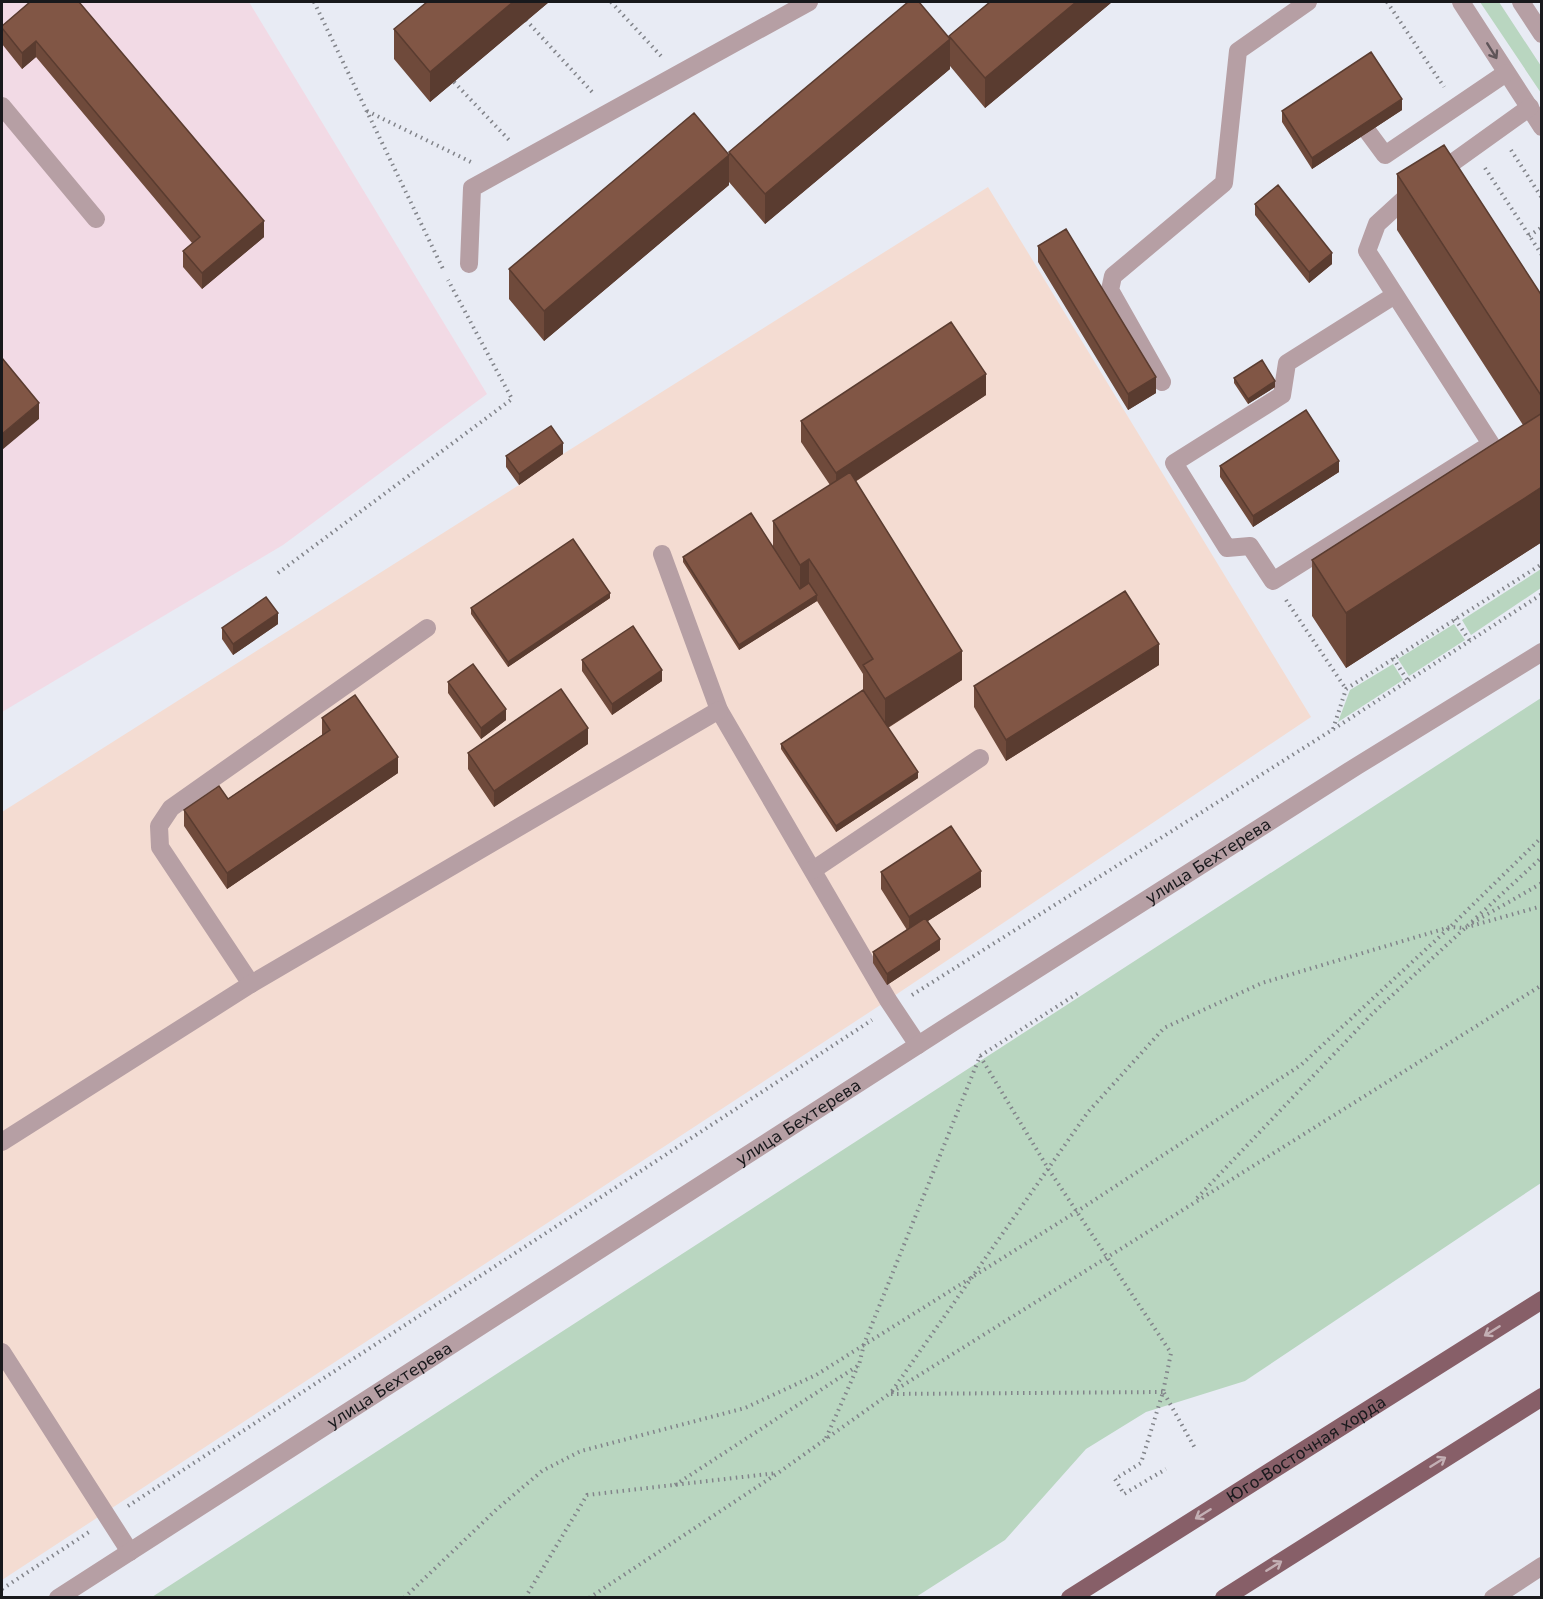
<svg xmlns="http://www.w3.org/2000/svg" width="1543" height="1599" font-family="'DejaVu Sans',sans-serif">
<rect width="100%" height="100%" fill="#e8ebf4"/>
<path fill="#f2dae5" d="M2,2h247l238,392 -204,151 -281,167z"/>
<path fill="#f4dcd2" d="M988,187l323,530 -423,283 -886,580v-768l517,-327 44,-31z"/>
<path fill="#b9d6c0" d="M1480,2h19l42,64v27z
M1541,569v19l-70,47 -9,-15z
M1454,624l11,16 -56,36 -11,-17z
M1393,664l10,16 -65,42 12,-32z
M1541,698v485l-296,198 -99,31 -60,37 -81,91 -89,57h-764z"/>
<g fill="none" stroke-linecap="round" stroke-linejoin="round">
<path stroke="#82848a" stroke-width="4" stroke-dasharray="1.5 4.5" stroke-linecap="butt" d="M314,2l130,269
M611,2l50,54
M1387,2l57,85
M526,20l67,73
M454,82l55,58
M367,111l104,51
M1511,150l31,48
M1485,168l57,87
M1529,236l13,-9
M278,573l234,-174 -64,-119
M1286,600l60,89
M1455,619l15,22
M1393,658l15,23
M1333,729l13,-40 196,-125
M1472,923l70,-40
M912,995l420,-265 210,-136
M980,1056l69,114 122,183 -8,39 -22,71 -26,16 9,15 42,-25
M1197,1198l176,-185 169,-156
M892,1391l196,-279 76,-84 98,-45 188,-56 14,1 78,-22
M1164,1393l32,57
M891,1394l272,-2
M826,1438l32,-72
M675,1485l184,-120 5,-21 116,-288 98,-63
M128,1506l744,-486
M2,1589l87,-57
M404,1598l93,-89 45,-38 39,-20 164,-43 71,-33 260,-163 225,-147 149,-138 92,-90
M525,1598l62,-103 190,-22
M589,1598l189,-125 111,-79 653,-409"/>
<g stroke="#b69fa4" stroke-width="18">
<path d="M1461,2l81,125"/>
<path d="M1521,2l21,32"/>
<path d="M2,106l94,113"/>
<path d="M1368,132l17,23 121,-82"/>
<path d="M469,264l3,-76 337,-186"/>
<path d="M1395,295l-108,68 -5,32 -108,68 53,85 23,-2 23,35 218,-137 -124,-193 10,-27 36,-33 117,-84"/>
<path d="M1162,382l-52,-92 3,-14 111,-93 14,-132 70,-49"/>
<path d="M662,554l57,156 169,290 30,45"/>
<path d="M813,870l167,-112"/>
<path d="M251,984l-91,-137 -1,-21 12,-18 256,-180"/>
<path d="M2,1142l249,-158 468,-274"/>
<path d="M2,1352l128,200"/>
<path id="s1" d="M58,1598l899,-578 400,-254 185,-114"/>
<path d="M1493,1598l49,-32"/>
</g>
<g stroke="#875f68" stroke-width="18">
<path id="s2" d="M1070,1598l472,-298"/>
<path d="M1224,1598l318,-201"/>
</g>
</g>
<path fill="#6f4a3b" d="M30,2l234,235 -62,52 -19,-22v-16l9,-8 -156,-186 -14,12 -20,-25v-18z
M427,2h122l-119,100 -36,-43v-30z
M990,2h122l-127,106 -35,-42v3l-185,155 -36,-42v3l-185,156 -35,-42v-30l220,-114v-3l220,-114v-2z
M1402,110l-90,59 -30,-47v-11z
M1397,174l145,122v246l-196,126 -34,-52v-56l211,-135 -126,-195z
M1255,204l77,60 -23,19 -54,-68z
M1038,246l118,147 -28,17 -90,-148z
M1234,378l41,9 -27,17 -14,-21z
M986,395l-131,87 107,198 -74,48 30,50 -82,54 -55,-83v-5l82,-54v-16l-46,-73 -78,49 -56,-88v-5l90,-11v-25l57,-36 -29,-43v-21z
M563,454l-44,31 -13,-18v-11z
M1220,466l119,6 -86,55 -33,-50z
M610,598l-102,69 -37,-53v-6z
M278,624l-45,31 -11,-16v-11z
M582,660l80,21 -50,34 -30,-44z
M1159,665l-153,96 -32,-54v-21z
M448,682l58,38 -25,19 -33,-46z
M322,718l76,55 -171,116 -43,-63v-16l44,-11 94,-64z
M588,744l-94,63 -26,-38v-16z
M881,872l100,15 -53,34 12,29 -53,35 -14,-22v-11l34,-22 -26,-41z"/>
<path fill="#5a3c30" d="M513,2h36l-119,100v-30z
M1076,2h36l-127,106v-30z
M950,39v30l-185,155v-30z
M36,41v16l-14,12v-16z
M1402,99v11l-90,59v-11z
M729,155v30l-185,156v-30z
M264,221v16l-62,52v-16z
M1332,253v11l-23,19v-11z
M986,374v21l-150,99v-21z
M1156,377v16l-28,17v-16z
M1275,381v6l-27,17v-5z
M39,403v16l-37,31v-16z
M563,443v11l-44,31v-11z
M1339,461v11l-86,55v-11z
M1542,487v55l-196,126v-55z
M809,559v30l-9,6v-30z
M610,593v5l-102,69v-5z
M817,595v6l-78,49v-5z
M278,613v11l-45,31v-11z
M1159,644v21l-153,96v-21z
M962,651v29l-77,49v-30z
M662,670v11l-50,34v-11z
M506,709v11l-25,19v-11z
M588,728v16l-94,63v-16z
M398,757v16l-171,116v-16z
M918,772v6l-82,54v-6z
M981,871v16l-72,46v-16z
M940,939v11l-53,35v-11z"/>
<path fill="#815645" stroke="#5a3c30" stroke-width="1.5" d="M30,2h49l185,219 -62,52 -19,-22 17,-14 -164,-196 -14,12 -20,-25v-2z
M427,2h86l-83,70 -36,-43z
M908,2h11l31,37 -185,155 -36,-42z
M990,2h86l-91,76 -36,-42z
M1371,52l31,47 -90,59 -30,-47z
M694,113l35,42 -185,156 -35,-42z
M1444,145l98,151v101l-145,-223z
M1278,185l54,68 -23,19 -54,-68z
M1066,229l90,148 -28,17 -90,-148z
M951,322l35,52 -150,99 -35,-52z
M2,358l37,45 -37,31z
M1262,360l13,21 -27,18 -14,-21z
M1306,410l33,51 -86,55 -33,-50z
M1542,413v74l-196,126 -34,-53z
M551,426l12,17 -44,31 -13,-18z
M850,472l112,179 -77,48 -22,-34 10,-6 -56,-88 -8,-12 -9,6 -27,-44z
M751,513l49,76 9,-6 8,12 -78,50 -56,-88z
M573,539l37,54 -102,69 -37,-54z
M1125,591l34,53 -153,96 -32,-54z
M266,597l12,16 -45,31 -11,-16z
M633,626l29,44 -50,34 -30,-44z
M473,664l33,45 -25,19 -33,-46z
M561,689l27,39 -94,63 -26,-38z
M863,690l55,82 -82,54 -55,-82z
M355,695l43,62 -171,116 -43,-63 35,-24 9,13 102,-69 -8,-12z
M951,826l30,45 -72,46 -28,-45z
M925,918l15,21 -53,35 -14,-22z"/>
<defs><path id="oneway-shaft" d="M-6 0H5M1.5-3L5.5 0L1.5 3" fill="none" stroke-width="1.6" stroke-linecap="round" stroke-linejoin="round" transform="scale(1.5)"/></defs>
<use stroke="#5f5559" href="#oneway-shaft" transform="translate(1492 51) rotate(58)"/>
<g stroke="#c3afb4">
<use href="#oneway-shaft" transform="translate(1492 1331) rotate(148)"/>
<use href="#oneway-shaft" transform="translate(1438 1462) rotate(-32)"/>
<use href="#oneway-shaft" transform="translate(1203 1514) rotate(148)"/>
<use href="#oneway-shaft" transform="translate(1274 1566) rotate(-32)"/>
</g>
<g text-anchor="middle" stroke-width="6" stroke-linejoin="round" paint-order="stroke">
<g font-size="16" fill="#18191c" stroke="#fff">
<text dy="6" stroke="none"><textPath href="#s1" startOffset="1366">улица Бехтерева</textPath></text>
<text dy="6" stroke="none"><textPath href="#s1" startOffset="880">улица Бехтерева</textPath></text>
<text dy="6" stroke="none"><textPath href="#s1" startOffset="394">улица Бехтерева</textPath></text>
<text dy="6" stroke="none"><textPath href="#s2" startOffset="279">Юго-Восточная хорда</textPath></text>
</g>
</g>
<rect width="1543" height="1599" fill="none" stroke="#18191c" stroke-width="6"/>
</svg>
